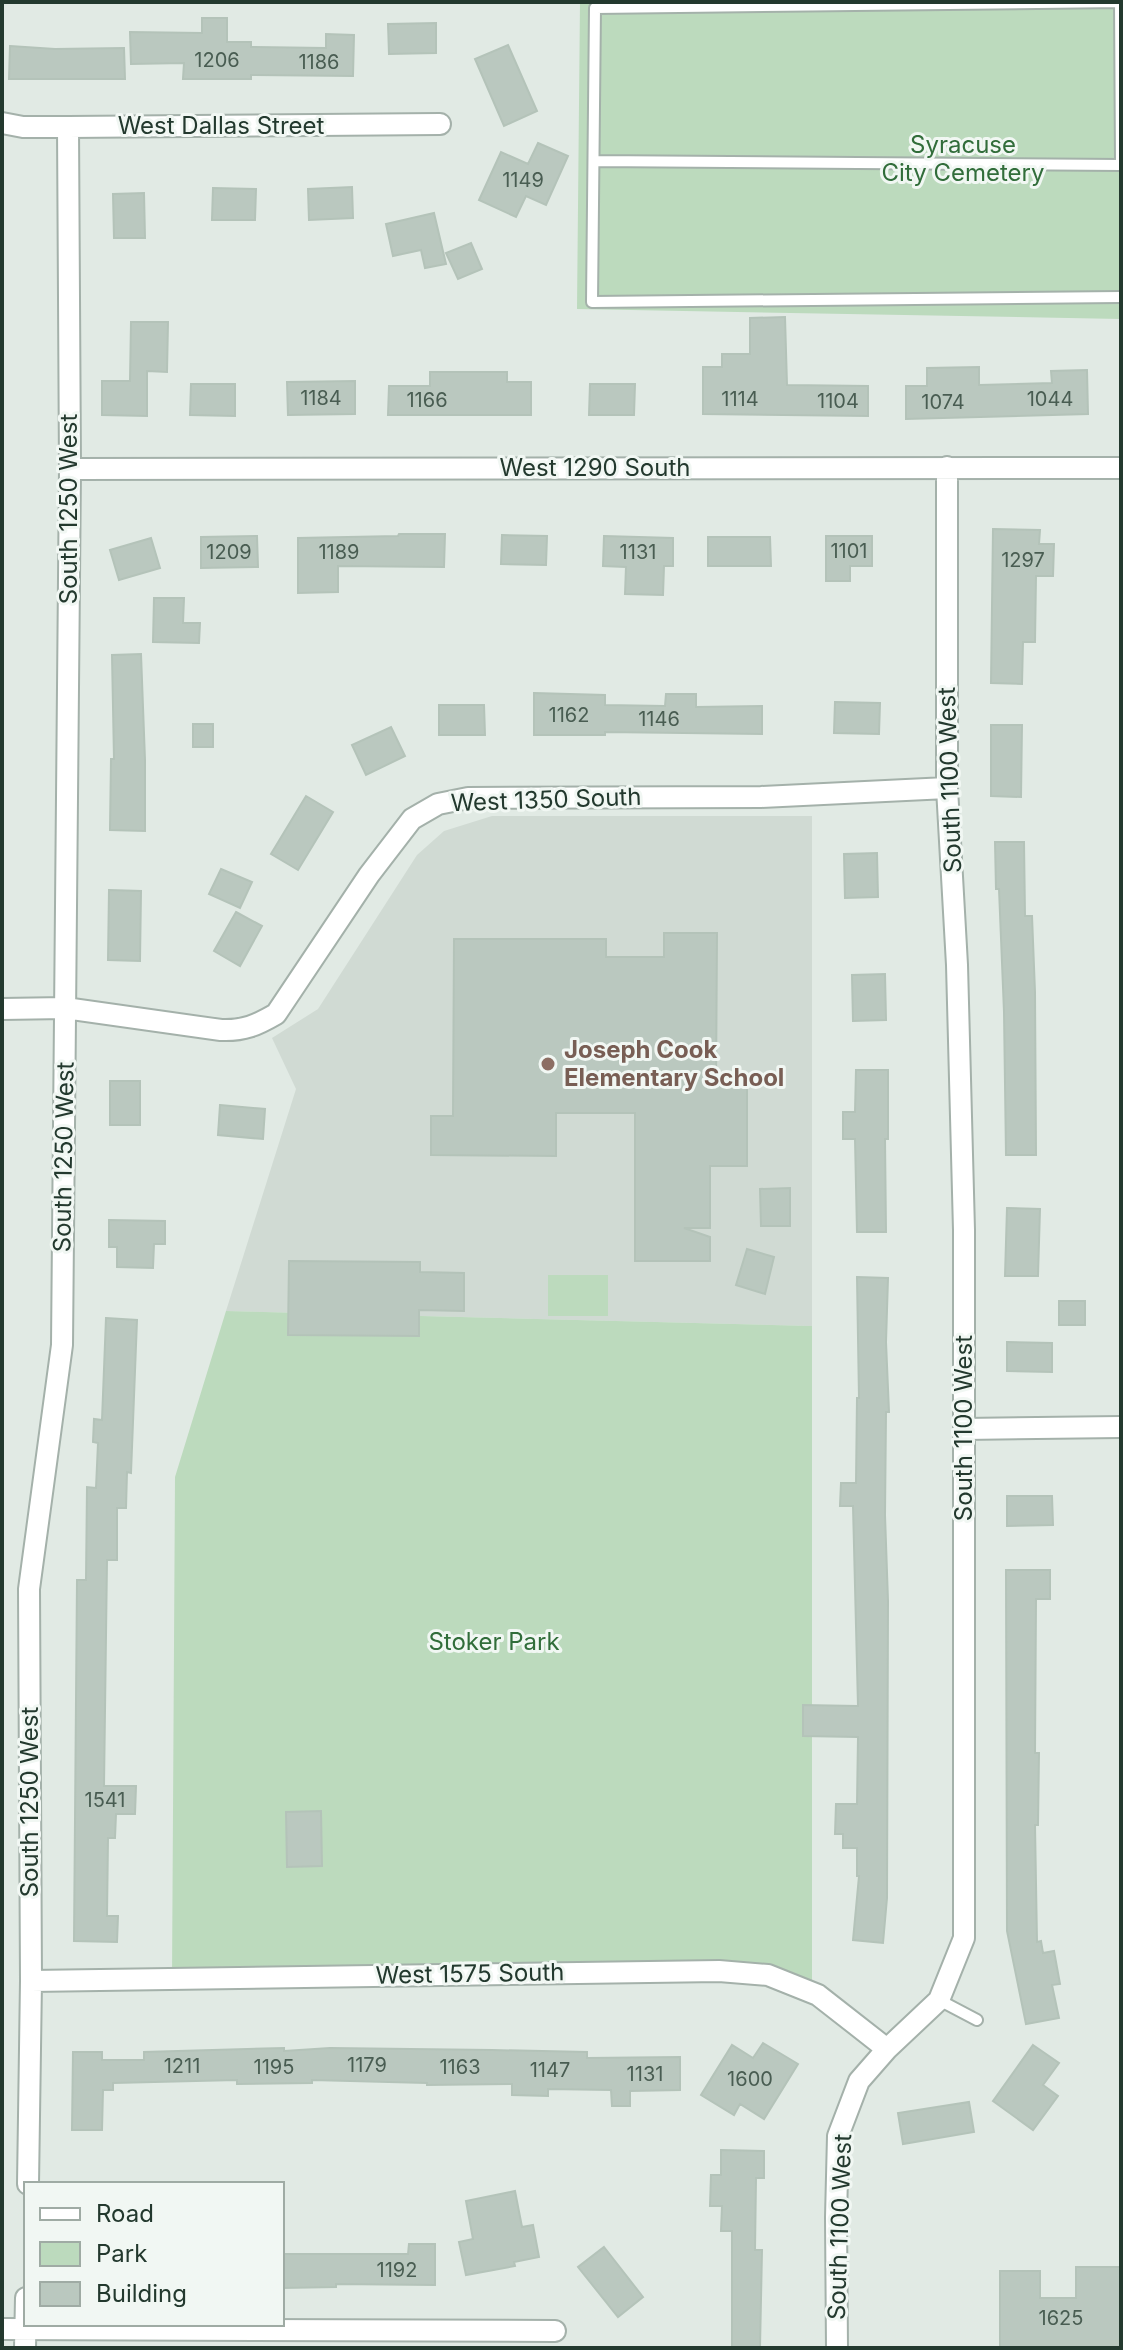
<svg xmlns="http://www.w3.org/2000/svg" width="1123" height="2350" font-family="Inter,sans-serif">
<rect width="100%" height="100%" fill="#e1eae4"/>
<path fill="#d0dad3" d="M492,816h320v510l-586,-15 70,-222 -24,-51 46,-29 99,-154 27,-24z"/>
<path fill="#bcdabd" d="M580,2h541v317l-544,-10z
M548,1275h60v41h-60z
M226,1311l586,15v661l-53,-10 -587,2 3,-502z"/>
<path fill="#bac8bf" stroke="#b4c3b9" stroke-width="2" d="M202,18h25v24h24v5l75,1v-14l28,1 -1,41 -102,-1v4h-68l1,-16 -53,1 -1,-32 72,1z
M436,23v30l-47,1 -1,-30z
M508,45l29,66 -33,15 -29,-67z
M10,46l45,3 69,-1 1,31h-116z
M538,143l30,13 -22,49 -20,-9 -10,21 -37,-17 22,-48 27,12z
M352,187l1,31 -44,2 -1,-31z
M213,188l43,1 -1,31h-43z
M144,193l1,45h-31l-1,-44z
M434,213l12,51 -21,4 -4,-18 -28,6 -7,-32z
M471,243l11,26 -24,10 -12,-26z
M785,317l2,68 81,1v30l-165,-2v-47h19v-13h28v-36z
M131,322h37l-1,50 -20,-1v45l-45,-1v-34h28z
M979,367v18l73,-2 -1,-12 36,-1 1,44 -182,5v-33h21v-18z
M430,372h77v10h24v33h-143l1,-29h41z
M355,381v33l-67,1 -1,-33z
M191,384h44v32l-45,-1z
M590,384h45l-1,31h-45z
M993,529l47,1 -1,14h15l-1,32h-17l-1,66h-12l-1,42 -31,-1z
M399,534h46l-1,33 -106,-1v26l-40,1v-55l100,-2z
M502,535l45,1 -1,29 -45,-1z
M257,536l1,31 -57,1v-31z
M604,536l69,2v28h-9l-1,29 -38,-1 1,-27 -23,-1z
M826,536h46v30h-22v15h-24z
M708,537h62l1,29h-63z
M151,538l9,30 -41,12 -9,-30z
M154,598h30l-1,25h17l-1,20 -46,-1z
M141,654l4,106v71l-35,-1 1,-71h3l-2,-104z
M534,693l71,2v10l60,1 1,-12h30v13l66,-1v28l-157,-2v3h-71z
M835,702l45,1 -1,31 -45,-1z
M439,705h45l1,30h-46z
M193,724h20v23h-20z
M991,725h31l-1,72 -30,-1z
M391,727l14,29 -39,19 -14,-30z
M306,796l27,16 -35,58 -27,-16z
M995,842h29l1,74h7l3,76 1,163h-30l-2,-143 -5,-123h-3z
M877,853l1,44 -33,1 -1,-44z
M221,869l31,13 -12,26 -31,-14z
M109,890l32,1 -1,70 -32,-1z
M236,912l26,14 -22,40 -26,-15z
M664,933h53l-1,153h31v80h-37v62h-26l26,9v24h-75v-148h-79v43l-125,-1v-39h22l1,-177h152v18h58z
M885,974l1,46 -33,1 -1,-46z
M856,1070h32v69h-3l1,93h-29l-2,-93h-12v-27h12z
M110,1081h30v44h-30z
M220,1105l45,4 -2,30 -45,-4z
M790,1188v38h-29l-1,-37z
M1007,1208l33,1 -2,67h-33z
M109,1220l56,1v23h-11l-1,24 -36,-1v-20h-8z
M747,1249l27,8 -9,37 -29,-9z
M289,1261l131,1v10l44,1v38l-45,-1v26l-131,-1z
M857,1277l31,1 -2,64 3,70h-3l-1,103 3,86 -1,297 -4,45 -30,-3 6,-64h-2v-28h-14v-14h-8l1,-30h21l1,-67 -55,-1v-31l55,1 -5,-200h-13l1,-23h15l1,-85h2z
M1059,1301h26v24h-26z
M106,1318l31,2 -6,153 -4,-1 -1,36h-9v52h-10l-3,226h32l-1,28h-19l-1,24h-7l-1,78h11l-1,26 -43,-1 3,-361h9l1,-93 9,1 2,-45 -5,-1 1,-23 8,1z
M1007,1342l45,1v29l-45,-1z
M1007,1496h45l1,29 -46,1z
M1006,1570h44v29h-14l-1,154h4l-1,72h-3l2,117 4,-1 2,12 11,-2 6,33 -8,1 7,33 -33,6 -19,-93z
M321,1811l1,55 -35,1 -1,-55z
M763,2043l35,21 -34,55 -24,-15 -6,11 -33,-20 31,-50 21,13z
M1033,2045l26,18 -16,22 15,11 -25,34 -40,-29z
M284,2048v3l46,-3 162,2 95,2v6l93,-1v33l-50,1v15h-18l-1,-16 -63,-1v7l-36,-1v-11l-85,1v-2l-115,-3v3l-75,1v-4l-124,3v7h-10l-1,40h-30l1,-78h29v8h42v-8z
M969,2102l5,30 -71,12 -5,-31z
M721,2150l43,1v27h-8l-1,72h7l-2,98h-28v-117h-11l1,-25h-12l1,-31h10z
M515,2191l7,36 11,-2 6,32 -25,5 1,4 -49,9 -7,-33 14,-3 -7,-38z
M409,2244h26v41l-99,-1v3l-54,1v-34h126z
M604,2247l39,50 -25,20 -40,-50z
M1076,2267h45v81h-121v-77h40v27h36z"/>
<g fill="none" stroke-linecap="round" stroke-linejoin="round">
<g stroke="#a4b1aa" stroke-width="14">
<path id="service" d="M1120,2l1,163
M1121,2l-526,6 -3,294 529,-5
M594,161l527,4
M939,2000l38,20"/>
</g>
<g stroke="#a4b1aa" stroke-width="24">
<path id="minor" d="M2,123l21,4h45l372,-3
M70,469l1051,-1
M2,1009l63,-1 156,22c23,1 36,-5 55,-16l93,-139 43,-56 26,-15 30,-6 293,-1 186,-9
M964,1429l157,-2
M31,1981l688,-10 49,4 50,20 69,54
M28,2184l3,-203 -2,-392 33,-244 8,-876 -2,-342
M2,2329l553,2
M25,2348l1,-50
M837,2348l-1,-131 2,-81 21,-55 28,-32 52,-49 25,-62v-708l-7,-265 -10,-177v-321"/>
</g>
<use href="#service" stroke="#fff" stroke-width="10"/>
<use href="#minor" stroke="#fff" stroke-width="20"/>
</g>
<circle fill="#8d6e63" stroke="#f1f7f3" stroke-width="3" cx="548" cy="1064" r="8"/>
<g text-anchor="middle" stroke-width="6" stroke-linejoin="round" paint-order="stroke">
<g font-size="20" fill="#495d52">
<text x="217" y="67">1206</text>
<text x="319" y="69">1186</text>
<text x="523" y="187">1149</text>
<text x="321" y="405">1184</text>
<text x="740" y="406">1114</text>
<text x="1050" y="406">1044</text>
<text x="427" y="407">1166</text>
<text x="838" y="408">1104</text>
<text x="943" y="409">1074</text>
<text x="849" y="558">1101</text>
<text x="229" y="559">1209</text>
<text x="339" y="559">1189</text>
<text x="638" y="559">1131</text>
<text x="1023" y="567">1297</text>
<text x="569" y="722">1162</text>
<text x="659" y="726">1146</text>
<text x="105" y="1807">1541</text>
<text x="367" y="2072">1179</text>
<text x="182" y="2073">1211</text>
<text x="274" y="2074">1195</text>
<text x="460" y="2074">1163</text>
<text x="550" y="2077">1147</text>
<text x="645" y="2081">1131</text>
<text x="750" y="2086">1600</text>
<text x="397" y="2277">1192</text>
<text x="1061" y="2325">1625</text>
</g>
<g font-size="24" fill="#23392e" stroke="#f1f7f3">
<text x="221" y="134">West Dallas Street</text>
<text x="595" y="476">West 1290 South</text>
<text transform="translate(69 509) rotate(-90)" y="8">South 1250 West</text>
<text transform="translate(950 780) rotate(-92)" y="8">South 1100 West</text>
<text transform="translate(546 800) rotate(-2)" y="8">West 1350 South</text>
<text transform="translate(64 1157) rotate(-89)" y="8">South 1250 West</text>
<text transform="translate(964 1428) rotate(-90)" y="8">South 1100 West</text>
<text transform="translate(30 1802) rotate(-90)" y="8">South 1250 West</text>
<text transform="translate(470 1974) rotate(-1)" y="8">West 1575 South</text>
<text transform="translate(840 2227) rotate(-88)" y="8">South 1100 West</text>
</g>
<g font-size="24" fill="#316d3a" stroke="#f1f7f3">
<text x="963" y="153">Syracuse<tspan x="963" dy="28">City Cemetery</tspan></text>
<text x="494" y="1650">Stoker Park</text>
</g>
<g font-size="24" font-weight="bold" fill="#785e54" stroke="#f1f7f3" text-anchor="start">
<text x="564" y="1058">Joseph Cook<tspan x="564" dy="28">Elementary School</tspan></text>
</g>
</g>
<rect width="1123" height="2350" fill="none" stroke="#23392e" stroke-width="8"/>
<rect x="24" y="2182" width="260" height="144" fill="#f1f7f3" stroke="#9faba4" stroke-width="2"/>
<rect x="40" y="2208" width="40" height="12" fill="#ffffff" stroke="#9faba4" stroke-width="2"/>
<text x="96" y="2222" font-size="24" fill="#23392e">Road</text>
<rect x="40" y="2242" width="40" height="24" fill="#bcdabd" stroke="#9faba4" stroke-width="2"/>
<text x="96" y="2262" font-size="24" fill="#23392e">Park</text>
<rect x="40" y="2282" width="40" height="24" fill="#bac8bf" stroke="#9faba4" stroke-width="2"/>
<text x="96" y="2302" font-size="24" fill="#23392e">Building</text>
</svg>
